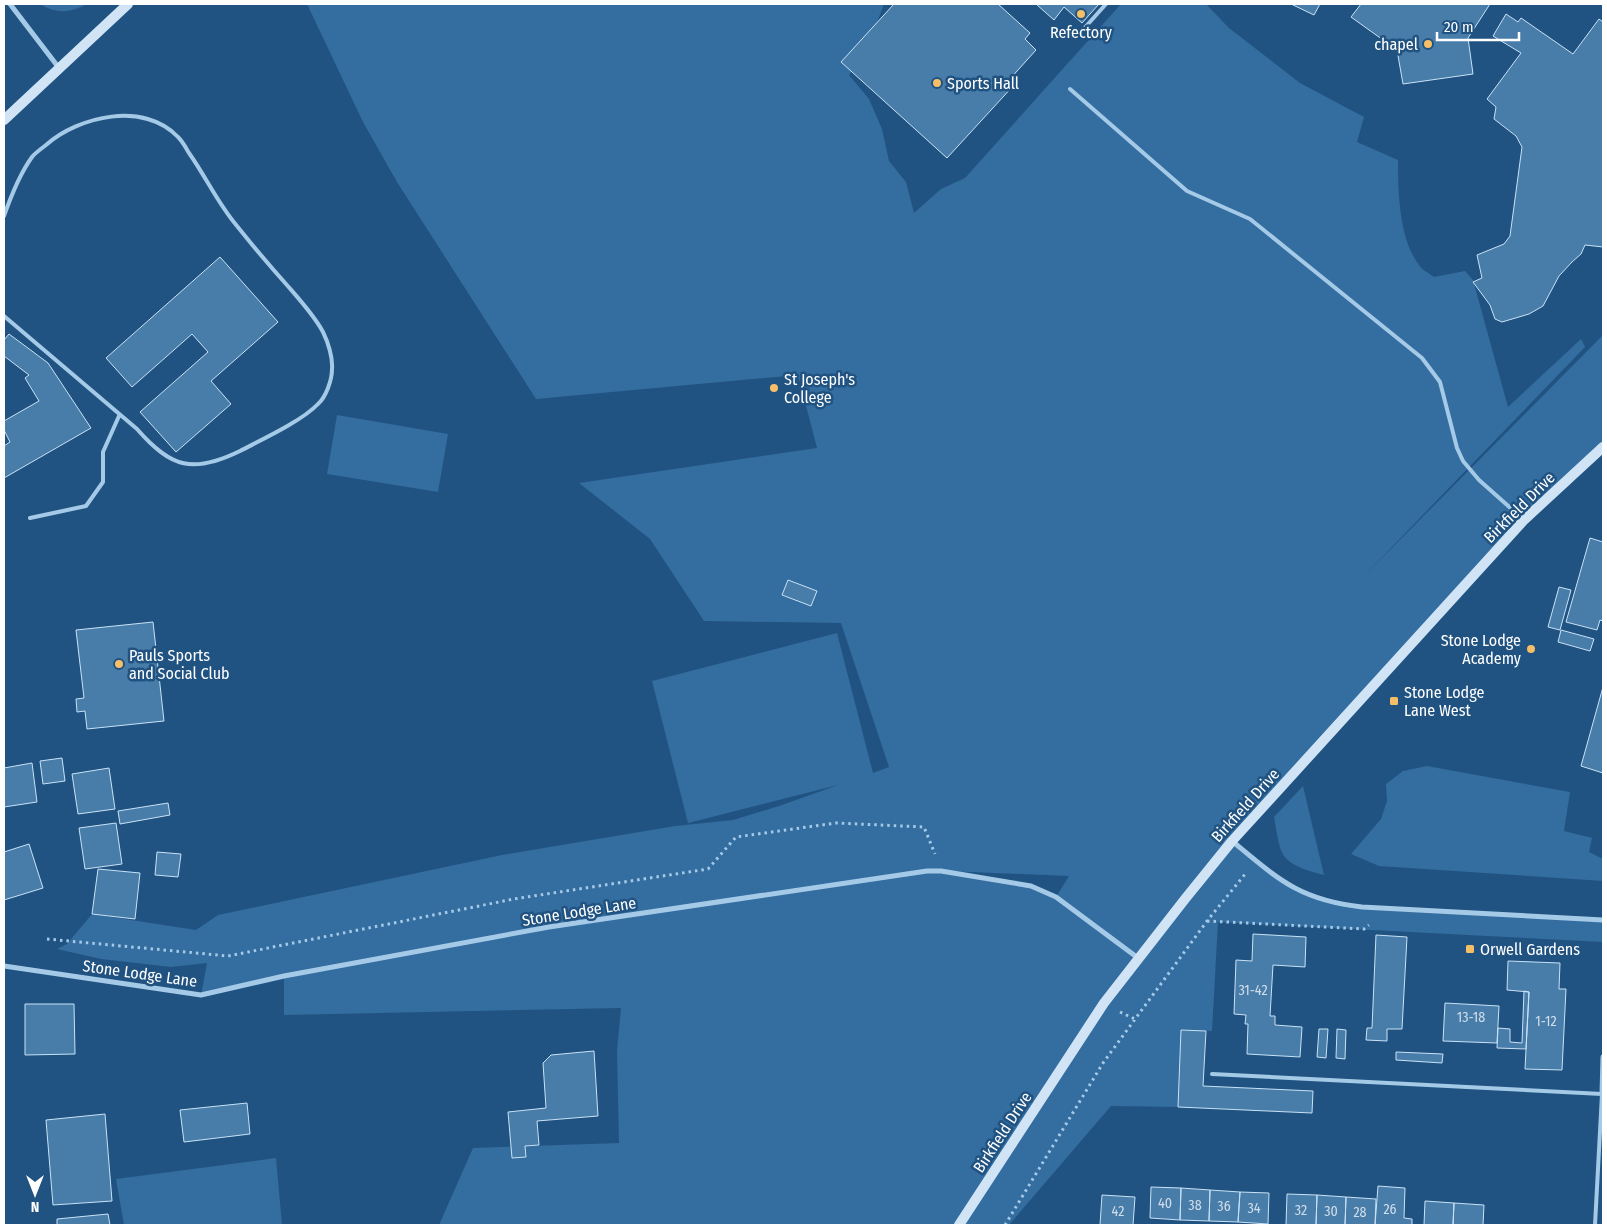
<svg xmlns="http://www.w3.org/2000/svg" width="1607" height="1229" font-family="'Fira Sans Condensed',sans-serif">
<rect width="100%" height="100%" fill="#205381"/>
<path fill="#346d9f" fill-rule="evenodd" d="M40,4h47c-16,9 -31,10 -47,0z
M307,4h577c-9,23 -19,52 -35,71l20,24 13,30 7,32 17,21 8,31 27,-24 24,-11 156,-174h85l23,24 71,55 64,34 -7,25 41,18c0,31 1,79 21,105 3,5 10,8 15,12l31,-6 8,9 35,127 73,-68 4,8 -222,230 240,-242v112l-79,73 -292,321 58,46 54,18 259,15v22l-385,-20 -6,109 -30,-1 -4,77 -67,-1 -102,119h-570l34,-77 146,-5 -2,-92 4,-43 -337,7v-38l-83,18 6,-32 -36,4 -70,-8 -44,-10 10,-5 25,-30 104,16 22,-15 284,-60 173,-29 58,-6 46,-14 59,-21 -150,38 -36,-142 185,-48 36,140 16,-6 -48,-144 -137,-2 -54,-82 -71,-56 238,-35 -19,-73 -262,24 -139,-217 -34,-60zM947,871l122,5 -13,21 -25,-11z
M337,415l111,19 -10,58 -111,-18z
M1427,766l143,26 -6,39 28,7 -3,14 14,7v22l-224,-15 -28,-12 30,-35 6,-18 -1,-17 17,-13z
M1303,786l21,89c-12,-3 -32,-8 -40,-19 -6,-9 -8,-28 -10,-39z
M276,1158l6,67h-158l-8,-46z"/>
<path fill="#487daa" stroke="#c9e2f6" d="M894,4h104l32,29 -5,6 11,11 -27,30 5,5 -67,73 -106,-96z
M1036,4h63l-17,19 -18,-16 -10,13z
M1291,4h29l-6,11z
M1361,4h129l-22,34 5,36 -70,10 -6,-34 -46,-33z
M1506,14l12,8 3,-4 52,36 26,-35 4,3v225l-18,-2 -4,9 -9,8 -13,14 -16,30 -14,8 -27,8 -7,-3 -5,-14 -17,-23 9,-4 -5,-23 27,-11 6,-8 12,-89 -6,-11 -22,-17 2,-12 -9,-8 34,-46 -28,-17z
M220,257l58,65 -67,59 20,23 -55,48 -36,-40 68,-60 -16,-18 -60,53 -26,-29z
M9,334l39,29 43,65 -87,50v-32l6,-4 -6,-12v-9l35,-20 -14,-23 4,-3 -25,-19v-16z
M1590,538l13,4v79l-3,-1 -3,10 -31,-8z
M788,580l29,11 -6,15 -29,-11z
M1559,587l12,3 -11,40 -12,-3z
M153,622l11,99 -77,8 -2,-18 -8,1 -1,-13 8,-1 -8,-68z
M1561,630l33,9 -4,12 -32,-9z
M1603,687v86l-22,-7z
M62,758l3,23 -22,3 -3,-23z
M32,763l5,39 -33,5v-39z
M109,768l6,41 -37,5 -6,-40z
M168,803l2,12 -50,9 -2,-13z
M116,823l6,41 -37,5 -6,-41z
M29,844l14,44 -39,12v-48z
M157,852l24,2 -3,23 -23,-2z
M98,869l42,4 -5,46 -43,-5z
M1253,934l53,3 -1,30 -32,-2 -3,51h5v9l27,2 -2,30 -53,-3 1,-30h-3l1,-9 -12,-1 2,-54 16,1z
M1376,935l31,2 -5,92h-15v12l-21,-1 1,-12h5z
M1508,961l52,2 -1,26h7l-4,81 -37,-1 4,-77 -22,-2z
M1524,991l5,1 -3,57 -29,-1 1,-20 12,1v13l12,1z
M1445,1003l54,3 -2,37 -54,-2z
M25,1004h49l1,50 -50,1z
M1319,1029h9l-2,29 -9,-1z
M1337,1029l9,1 -1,29 -9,-1z
M1181,1030l25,1 -3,55 110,5 -1,22 -134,-6z
M594,1051l4,65 -61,5 2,24 -14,1 1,11 -14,1 -4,-46 38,-4 -3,-45 8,-8z
M1396,1052l47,2 -1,9 -46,-3z
M247,1103l3,31 -66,8 -4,-32z
M105,1114l7,87 -59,4 -7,-85z
M1378,1186l27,2 -1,30 8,1v6h-37z
M1151,1187l30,1 -1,32 -30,-2z
M1181,1188l29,2 -1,31 -29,-1z
M1210,1190l30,2 -2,30 -29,-1z
M1240,1192l29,1 -1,31 -30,-2z
M1287,1194l30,1 -1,30h-30z
M1102,1195l33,2 -2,28h-33z
M1317,1195l29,2 -1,28h-29z
M1346,1197l30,2 -1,26h-30z
M1425,1201l29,2 -1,22h-29z
M1454,1203l30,2 -1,20h-30z
M108,1214l2,11h-53v-6z"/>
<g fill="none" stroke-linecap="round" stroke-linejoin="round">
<path stroke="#a5cae8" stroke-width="3" stroke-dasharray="2.5 4" stroke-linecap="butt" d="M1207,921l157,8 5,-4
M47,939l181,17 286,-57 194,-30 28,-32 100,-14 88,4 11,27
M1120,1012l15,7
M1005,1225l98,-162 104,-142 39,-48"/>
<path stroke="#a5cae8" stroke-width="4" d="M1080,33l26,-29
M1070,89l117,102 63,28 172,139 18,24 17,66 6,13 16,19 45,40
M4,216c7,-20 15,-41 28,-59 3,-4 9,-8 14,-12 33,-29 98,-44 132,-8 5,5 8,11 11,16 17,24 29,51 48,73 16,20 32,39 49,58 13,15 28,31 37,48 5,10 10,26 9,37 0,11 -6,28 -14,35 -16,17 -57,36 -78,47 -47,23 -69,17 -103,-22l-133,-113
M30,518l56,-12 17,-24v-30l16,-36
M1212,1074l390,20 -7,131"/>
<path stroke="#a5cae8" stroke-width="5" d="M10,4l49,64
M1232,841c46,38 67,59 130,66l241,13
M4,966l197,29 83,-19 265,-49 378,-56h14l90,15 25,11 82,61
M1602,1094l1,-37"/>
<path stroke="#d0e4f6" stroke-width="10" d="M4,120l124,-116
M959,1225l145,-222 81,-104 47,-58 292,-321 79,-73"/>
</g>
<g fill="#f6be66" stroke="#205381" stroke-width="2">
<circle cx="1081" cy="14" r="5"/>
<circle cx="1428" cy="44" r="5"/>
<circle cx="937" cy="83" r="5"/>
<circle cx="774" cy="388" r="5"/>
<circle cx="1531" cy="649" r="5"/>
<circle cx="119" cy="664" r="5"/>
<rect x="1389" y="696" width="10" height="10" rx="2.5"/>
<rect x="1465" y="944" width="10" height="10" rx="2.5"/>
</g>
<g text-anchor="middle" stroke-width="5" stroke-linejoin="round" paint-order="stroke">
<g font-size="14" fill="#d1deea">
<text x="1253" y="995">31-42</text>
<text x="1471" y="1022">13-18</text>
<text x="1546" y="1026">1-12</text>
<text x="1165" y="1208">40</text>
<text x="1195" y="1210">38</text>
<text x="1224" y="1211">36</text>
<text x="1254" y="1213">34</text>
<text x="1390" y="1214">26</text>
<text x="1301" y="1215">32</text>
<text x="1118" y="1216">42</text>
<text x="1331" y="1216">30</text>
<text x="1360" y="1217">28</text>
</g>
<g font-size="16" fill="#fff" stroke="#205381" text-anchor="start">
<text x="1081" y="38" text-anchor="middle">Refectory</text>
<text x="1418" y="50" text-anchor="end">chapel</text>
<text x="947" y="89">Sports Hall</text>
<text x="784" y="385">St Joseph's<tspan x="784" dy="18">College</tspan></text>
<text x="1521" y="646" text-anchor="end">Stone Lodge<tspan x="1521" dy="18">Academy</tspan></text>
<text x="129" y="661">Pauls Sports<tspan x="129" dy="18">and Social Club</tspan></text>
<text x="1404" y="698">Stone Lodge<tspan x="1404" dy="18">Lane West</tspan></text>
<text x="1480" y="955">Orwell Gardens</text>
</g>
<g font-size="16" fill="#fff" stroke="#205381">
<text transform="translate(1519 507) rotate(-45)" y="6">Birkfield Drive</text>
<text transform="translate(1245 805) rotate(-48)" y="6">Birkfield Drive</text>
<text transform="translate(579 911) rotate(-9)" y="6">Stone Lodge Lane</text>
<text transform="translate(140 973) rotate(8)" y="6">Stone Lodge Lane</text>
<text transform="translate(1002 1132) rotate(-57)" y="6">Birkfield Drive</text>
</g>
</g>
<rect width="1607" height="1229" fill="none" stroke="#ffffff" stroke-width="10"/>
<g transform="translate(35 1194) rotate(180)" stroke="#205381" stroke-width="4" paint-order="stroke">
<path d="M0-4L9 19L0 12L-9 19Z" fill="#ffffff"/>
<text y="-8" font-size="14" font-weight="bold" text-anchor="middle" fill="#ffffff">N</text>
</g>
<path d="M1437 32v8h82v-8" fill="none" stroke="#ffffff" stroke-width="2.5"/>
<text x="1444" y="32" font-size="15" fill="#ffffff" stroke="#205381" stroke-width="4" paint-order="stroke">20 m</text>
</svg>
